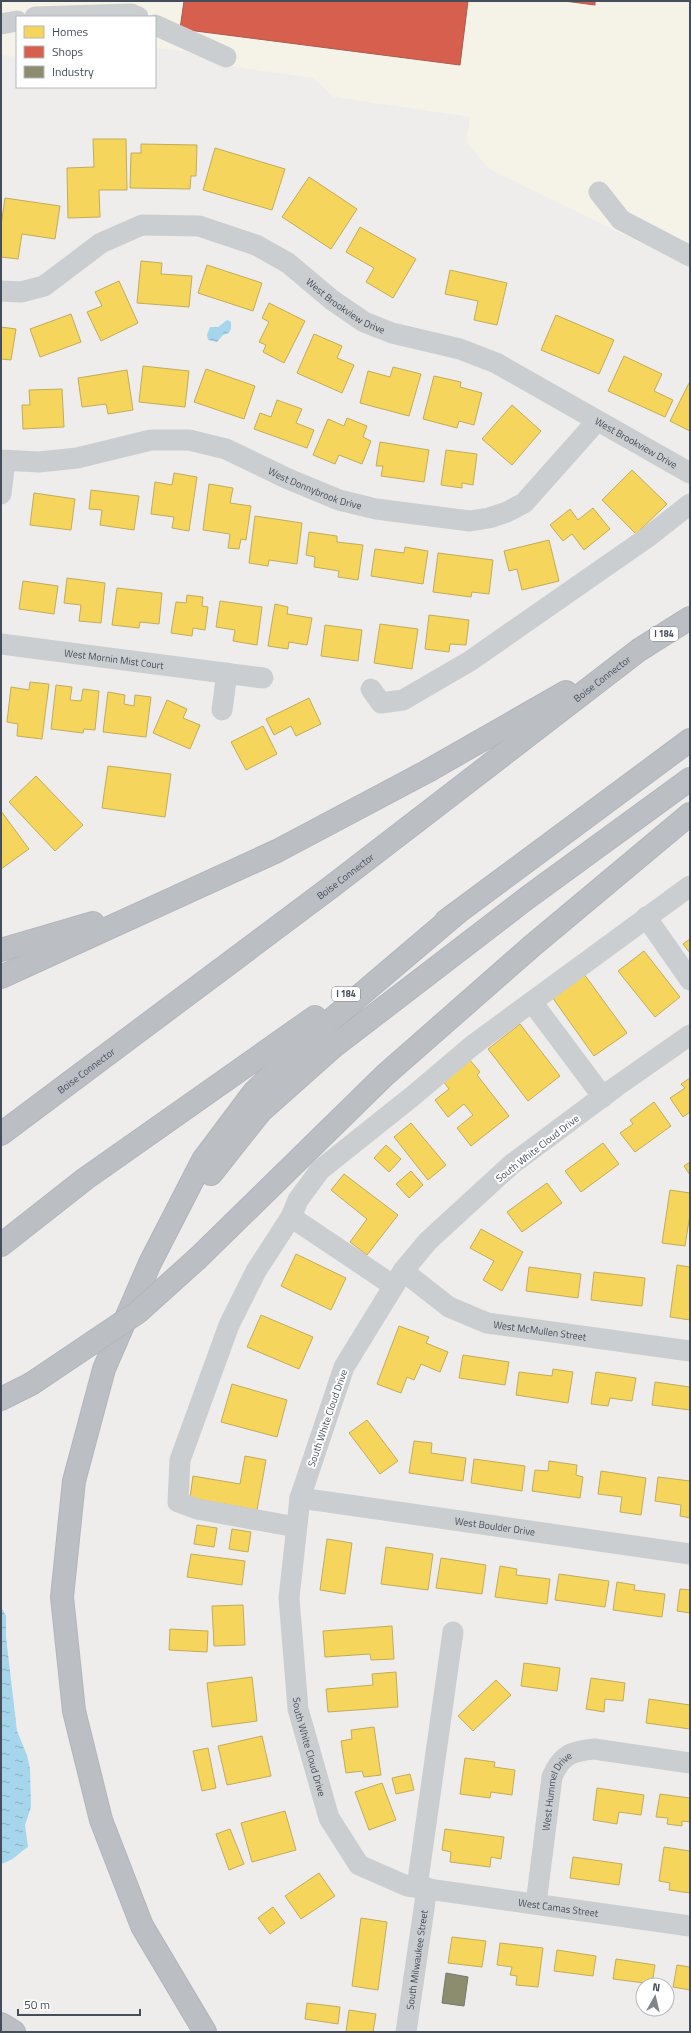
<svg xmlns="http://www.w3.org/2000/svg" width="691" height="2033" font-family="'Titillium Web',sans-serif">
<defs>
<pattern id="water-ripples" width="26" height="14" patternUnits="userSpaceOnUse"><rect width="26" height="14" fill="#a5d6eb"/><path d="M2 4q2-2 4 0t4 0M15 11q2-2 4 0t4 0" fill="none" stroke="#88b0c1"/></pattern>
</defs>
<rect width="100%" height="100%" fill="#eeedec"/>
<path fill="#f5f2e7" d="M1,1h689v266l-201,-98 -23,-27 4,-25 -136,-20 -21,-19 -85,-12 -21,-12 -52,-6v-31h-138v40l-16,-2z"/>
<path fill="url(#water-ripples)" d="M227,320l4,2v6l-2,5 -6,2 -6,7 -9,-2 -1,-5 3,-8h8z
M1,1607l5,9v21l11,94 10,24 3,14 1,38 -6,18 3,22c-12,8 -12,12 -27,17z"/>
<path fill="#f6d55c" stroke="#c1ac5b" d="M93,139h33l1,51h-28l1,27 -32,1 -1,-50 27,-1z
M141,144l56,1 -1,31h-5l-1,13 -60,-1 1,-35h10z
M215,148l70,21 -13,41 -69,-20z
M309,177l48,32 -26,40 -49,-32z
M5,198l55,8 -5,33 -33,-5 -4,25 -17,-2v-31z
M360,227l56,32 -23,39 -27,-16 8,-14 -28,-16z
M141,261l21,2 -1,11 31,2 -3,31 -52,-4z
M207,265l55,18 -9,28 -55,-18z
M450,270l57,13 -10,42 -23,-5 4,-19 -33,-7z
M119,281l19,42 -37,18 -14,-29 15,-6 -7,-14z
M269,303l36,18 -21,42 -21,-11 3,-7 -7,-3 10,-20 -7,-4z
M71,314l10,28 -41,15 -10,-28z
M556,315l58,25 -15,34 -58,-24z
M1,327l15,2 -5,31 -10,-1z
M314,334l28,12 -5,12 17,7 -12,28 -45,-20z
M624,356l38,18 -8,17 19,9 -8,17 -57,-26z
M143,366l46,5 -4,36 -46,-5z
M393,367l28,7 -12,42 -49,-13 8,-32 22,6z
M206,369l49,17 -11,33 -50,-17z
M127,370l6,40 -25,4 -2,-10 -24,3 -4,-29z
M434,376l27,6 -1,5 22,6 -8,32 -15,-4 -2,7 -34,-9z
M689,383h1v48l-20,-10z
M62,389l2,38 -41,2 -1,-24h8l-1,-15z
M277,400l25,9 -6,14 18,7 -7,18 -53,-19 6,-16 11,4z
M512,405l29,26 -29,34 -30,-26z
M347,418l20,8 -4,11 8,4 -9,23 -23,-9 -4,9 -22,-9 15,-36 16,7z
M380,442l49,8 -5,32 -43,-6 2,-10h-7z
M446,450l31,4 -4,31 -11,-2v5l-21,-3z
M632,470l35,34 -31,30 -34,-34z
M174,473l23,4 -8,54 -17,-3 2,-11 -23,-3 4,-32 17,3z
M209,484l24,4 -3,15 21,3 -5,34 -5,-1 -2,10 -11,-1 2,-14 -27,-4z
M91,490l48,6 -5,34 -34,-5 2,-15 -13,-1z
M34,493l41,6 -4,31 -41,-5z
M593,508l17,21 -26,21 -12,-16 -9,7 -13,-16 20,-16 8,11z
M255,516l47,7 -5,41 -28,-4 -1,6 -19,-3z
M309,532l28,4v6l26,3 -5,35 -20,-3 1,-6 -25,-4 1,-10 -9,-2z
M549,540l10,41 -37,9 -5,-21 -8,2 -5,-20z
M405,547l23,4 -5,33 -52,-8 4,-27 29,4z
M438,553l55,7 -4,34 -17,-2 -1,5 -38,-5z
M67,578l38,5 -4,40 -22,-2 2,-16 -17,-2z
M23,581l35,5 -4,28 -35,-5z
M117,588l45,5 -3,31 -19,-2 -1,6 -27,-3z
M187,595l16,2 -1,9 6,1 -3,23 -12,-2 -1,8 -21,-3 5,-31 10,1z
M220,601l42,6 -5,38 -24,-4 2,-11 -19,-3z
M275,604l13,3 -1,7 25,4 -5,27 -18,-3 -1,7 -20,-3z
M429,615l40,5 -3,25 -16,-1 -1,8 -24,-3z
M380,624l38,5 -6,40 -38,-6z
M325,625l37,5 -4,31 -37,-5z
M30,682l19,2 -7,55 -25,-3 1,-12 -11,-2 4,-35 18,3z
M56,685l16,2 -2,13 11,1 2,-12 16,2 -4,39 -11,-1 -1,4 -32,-4z
M108,692l17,3 -1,9 10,2 1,-11 16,2 -5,40 -43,-5z
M309,698l12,26 -25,12 -5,-10 -17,9 -8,-16z
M167,700l20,9 -4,9 17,7 -10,24 -37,-16z
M263,726l14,28 -31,16 -15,-28z
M108,766l63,8 -6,43 -63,-9z
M36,776l47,49 -28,26 -46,-49z
M1,811l28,38 -28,20z
M690,939v14l-7,-9z
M644,951l36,46 -25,20 -37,-46z
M584,974l43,59 -33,23 -42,-59z
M520,1024l40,52 -32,25 -40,-52z
M469,1059l11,13 -3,3 32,41 -38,30 -14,-18 16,-13 -9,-11 -16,13 -13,-17 14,-11 -6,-8z
M690,1078v34l-7,5 -13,-19 15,-10 -4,-4z
M654,1102l17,24 -36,26 -15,-19 13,-9 -3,-4z
M411,1123l35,42 -18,15 -34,-43z
M603,1143l16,21 -38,28 -16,-21z
M386,1145l15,14 -12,13 -15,-14z
M690,1162v13l-6,-9z
M411,1171l12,14 -14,13 -13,-14z
M344,1174l54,41 -31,40 -17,-13 17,-23 -36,-29z
M547,1183l15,20 -40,29 -15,-20z
M670,1190l20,3v21l-5,32 -23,-3z
M481,1229l42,23 -21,39 -19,-11 11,-19 -24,-13z
M296,1254l50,24 -15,32 -50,-24z
M677,1265l13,2v53l-20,-3z
M529,1267l52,7 -3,24 -52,-7z
M594,1272l51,6 -3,28 -51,-6z
M261,1315l52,22 -14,32 -52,-22z
M399,1326l30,11 -3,6 22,9 -8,20 -19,-8 -7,16 -7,-3 -6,16 -24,-9z
M463,1355l46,7 -4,23 -46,-7z
M553,1369l20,3 -5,31 -52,-8 3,-23 33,4z
M596,1372l40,6 -4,23 -22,-3 -2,8 -17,-2z
M655,1382l35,5v23l-38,-5z
M232,1384l55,16 -10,37 -56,-15z
M367,1420l31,41 -18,13 -31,-41z
M414,1441l18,2 -1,10 35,5 -3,23 -54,-8z
M245,1456l21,4 -9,50 -67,-12 3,-22 47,8z
M474,1459l51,7 -3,25 -51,-8z
M549,1461l28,4 -1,10 7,2 -3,21 -48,-7 3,-21 13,1z
M601,1471l45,7 -5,37 -21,-3 2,-15 -24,-3z
M658,1477l32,4v37l-10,-2 1,-11 -26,-4z
M197,1525l20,3 -3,19 -20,-3z
M232,1529l19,3 -3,20 -19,-3z
M327,1539l25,4 -7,51 -25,-4z
M386,1547l47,7 -5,36 -47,-6z
M191,1554l54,7 -3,24 -55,-8z
M441,1558l45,7 -4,29 -46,-6z
M500,1566l17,3 -1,6 34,4 -3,25 -52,-7z
M559,1574l50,7 -4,26 -50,-7z
M617,1582l18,3 -1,5 31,4 -3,23 -49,-7z
M680,1589l10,1v23l-13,-2z
M243,1605l2,40 -31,1 -2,-40z
M392,1626l2,33 -23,1 -1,-6 -45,3 -2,-26z
M170,1629l38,2 -1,21 -38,-2z
M524,1663l36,5 -3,23 -36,-5z
M396,1672l2,35 -70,5 -2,-23 47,-4 -1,-11z
M252,1677l5,44 -45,6 -5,-44z
M591,1678l34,5 -2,18 -18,-2 -1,13 -18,-3z
M496,1680l15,15 -38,36 -15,-15z
M649,1699l41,6v24l-44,-6z
M374,1727l7,48 -17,2 -2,-6 -16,2 -5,-32 11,-2 -1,-9z
M262,1736l9,40 -44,9 -9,-39z
M208,1748l8,40 -14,3 -9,-40z
M465,1758l30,4 -1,5 21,3 -3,25 -21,-3 -1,6 -30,-4z
M410,1774l4,16 -18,4 -4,-16z
M382,1783l14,37 -27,10 -14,-38z
M597,1788l47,7 -3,20 -22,-3 -2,12 -24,-4z
M660,1794l30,4v24l-8,-1v5l-15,-2 1,-6 -12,-1z
M285,1811l11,39 -44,12 -11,-39z
M230,1829l14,35 -15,6 -13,-36z
M445,1829l59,8 -3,22 -10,-2 -1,10 -40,-5 1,-10 -9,-2z
M664,1847l26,4v42l-21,-3 1,-7 -11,-2z
M573,1857l49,7 -3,21 -49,-7z
M319,1873l16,23 -34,23 -16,-23z
M273,1907l12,16 -15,11 -12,-16z
M361,1918l26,4 -9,68 -26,-4z
M452,1937l34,4 -4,26 -34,-4z
M500,1943l43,5 -5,39 -22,-2 1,-9 -7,-1 2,-8 -15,-2z
M557,1950l39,6 -3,20 -39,-5z
M616,1959l39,6 -3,19 -39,-5z
M677,1965l13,2v23l-17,-3z
M307,2003l33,4 -2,17 -33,-5z
M349,2010l27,4 -3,18h-27z"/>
<path fill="#d6604d" stroke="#aa5a51" d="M184,1h284l-8,64 -280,-36z
M564,1h31v4z"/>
<path fill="#8c8c6e" stroke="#767968" d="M446,1973l22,4 -4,29 -22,-3z"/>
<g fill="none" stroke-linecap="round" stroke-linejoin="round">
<g stroke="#b2b5bc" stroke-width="24">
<g id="highway">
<path d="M446,921l244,-181"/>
<path d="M1,950l92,-27"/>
<path d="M1,977l276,-126 149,-79 140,-80"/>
<path id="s9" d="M1,1134l330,-247 308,-237 51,-32"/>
<path d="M211,1174l50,-63 72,-64 194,-149 163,-119"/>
<path d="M1,1245l84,-66 230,-162"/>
<path d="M198,1258l187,-183 147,-129 158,-132"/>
<path d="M1,1399l30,-15"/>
<path d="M1,2024l13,8"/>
<path d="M205,2032l-63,-106 -41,-106 -27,-109 -12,-114 12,-116 30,-112 46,-106 53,-103 51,-68 57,-55 146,-124"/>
</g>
</g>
<g stroke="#cbced0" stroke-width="21">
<path d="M35,17l96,-3 7,3"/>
<path d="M1,24l16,-3"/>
<path d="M155,25l71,32"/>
<path d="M599,192l22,28 69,36"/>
<path id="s1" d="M1,291l20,1 23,-6 57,-43 41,-18 57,1 57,19 32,18 44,37 32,22 28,11 68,16 36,14 194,110"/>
<path id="s2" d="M1,460l38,2 38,-4 74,-18h38l37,9 60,29 53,22 37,9 94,12 19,-3 18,-6 17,-9 73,-82"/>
<path d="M1,494l4,-33"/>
<path id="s3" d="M1,644l262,34"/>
<path d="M371,689l10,14 22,-3 67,-39 178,-124 42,-33"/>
<path d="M222,710l5,-37"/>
<path d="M646,917l44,63"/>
<path d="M532,1002l71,95"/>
<path id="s4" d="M690,1035l-73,51 -105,78 -84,77 -25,30 -59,96 -44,131 -11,100 9,111 31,109 30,47 48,21 283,40"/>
<path d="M291,1217l103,69"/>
<path id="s5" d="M403,1271l46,36 38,16 203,28"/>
<path id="s6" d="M300,1498l390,56"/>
<path d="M296,1527l-99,-18 -19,-7 2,-42 49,-135 27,-54 35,-54 7,-17 22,-30 94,-75 59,-50 217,-159"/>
<path d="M417,1887l36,-255"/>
<path id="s7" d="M536,1904l16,-127c9,-22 20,-26 42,-28l96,14"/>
<path id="s8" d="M406,2032l21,-144"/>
</g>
<use href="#highway" stroke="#bbbfc4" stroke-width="22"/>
<g stroke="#b2b5bc" stroke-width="24" stroke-linecap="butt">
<path id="highway-bridge" d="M31,1384l107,-72 60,-54"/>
</g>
<use href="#highway-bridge" stroke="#bbbfc4" stroke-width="22"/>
</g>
<g text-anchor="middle" stroke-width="4" stroke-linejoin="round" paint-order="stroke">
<g fill="#fff" stroke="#7c828b" stroke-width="1">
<rect x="650" y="627" width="28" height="14" rx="3"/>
<rect x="332" y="987" width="28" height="14" rx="3"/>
</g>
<g font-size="9" font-weight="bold" fill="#444d59">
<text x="664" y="637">I 184</text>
<text x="346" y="997">I 184</text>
</g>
<g font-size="10" fill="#444d59" stroke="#fff">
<text dy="4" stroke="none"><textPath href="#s1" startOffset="386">West Brookview Drive</textPath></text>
<text dy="4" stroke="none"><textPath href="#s1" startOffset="710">West Brookview Drive</textPath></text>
<text dy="4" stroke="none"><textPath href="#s2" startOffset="326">West Donnybrook Drive</textPath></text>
<text dy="4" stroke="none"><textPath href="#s3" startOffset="114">West Mornin Mist Court</textPath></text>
<text dy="4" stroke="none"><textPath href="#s9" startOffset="754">Boise Connector</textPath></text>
<text dy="4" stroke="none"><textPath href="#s9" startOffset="430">Boise Connector</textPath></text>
<text dy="4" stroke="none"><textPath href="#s9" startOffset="106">Boise Connector</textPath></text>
<text transform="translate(537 1148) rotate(-38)" y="4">South White Cloud Drive</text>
<text dy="4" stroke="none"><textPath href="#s5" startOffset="153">West McMullen Street</textPath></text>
<text transform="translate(327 1418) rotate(-71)" y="4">South White Cloud Drive</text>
<text dy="4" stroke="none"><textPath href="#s6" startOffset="197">West Boulder Drive</textPath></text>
<text dy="4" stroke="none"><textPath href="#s4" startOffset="875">South White Cloud Drive</textPath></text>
<text dy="4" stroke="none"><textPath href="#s7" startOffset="116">West Hummel Drive</textPath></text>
<text dy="4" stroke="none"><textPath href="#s4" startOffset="1210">West Camas Street</textPath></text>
<text dy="4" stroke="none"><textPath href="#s8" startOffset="73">South Milwaukee Street</textPath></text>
</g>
</g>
<rect width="691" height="2033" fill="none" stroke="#444d59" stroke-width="4"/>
<rect x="16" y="16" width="140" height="72" fill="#ffffff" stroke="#b4b8bd"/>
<rect x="24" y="26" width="20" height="12" fill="#f6d55c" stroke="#b4b8bd"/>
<text x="52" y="36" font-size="12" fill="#444d59">Homes</text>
<rect x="24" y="46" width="20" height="12" fill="#d6604d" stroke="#b4b8bd"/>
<text x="52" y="56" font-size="12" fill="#444d59">Shops</text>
<rect x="24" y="66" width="20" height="12" fill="#8c8c6e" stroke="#b4b8bd"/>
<text x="52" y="76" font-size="12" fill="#444d59">Industry</text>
<g transform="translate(655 1997) rotate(8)"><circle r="19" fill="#ffffff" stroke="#b4b8bd"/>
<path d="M0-3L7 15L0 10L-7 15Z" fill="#80858c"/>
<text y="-6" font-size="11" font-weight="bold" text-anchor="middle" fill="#444d59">N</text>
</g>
<path d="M18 2009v6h122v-6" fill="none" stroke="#444d59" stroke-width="2"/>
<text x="24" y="2009" font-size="12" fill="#444d59" stroke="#ffffff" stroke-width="3" paint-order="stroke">50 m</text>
</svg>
